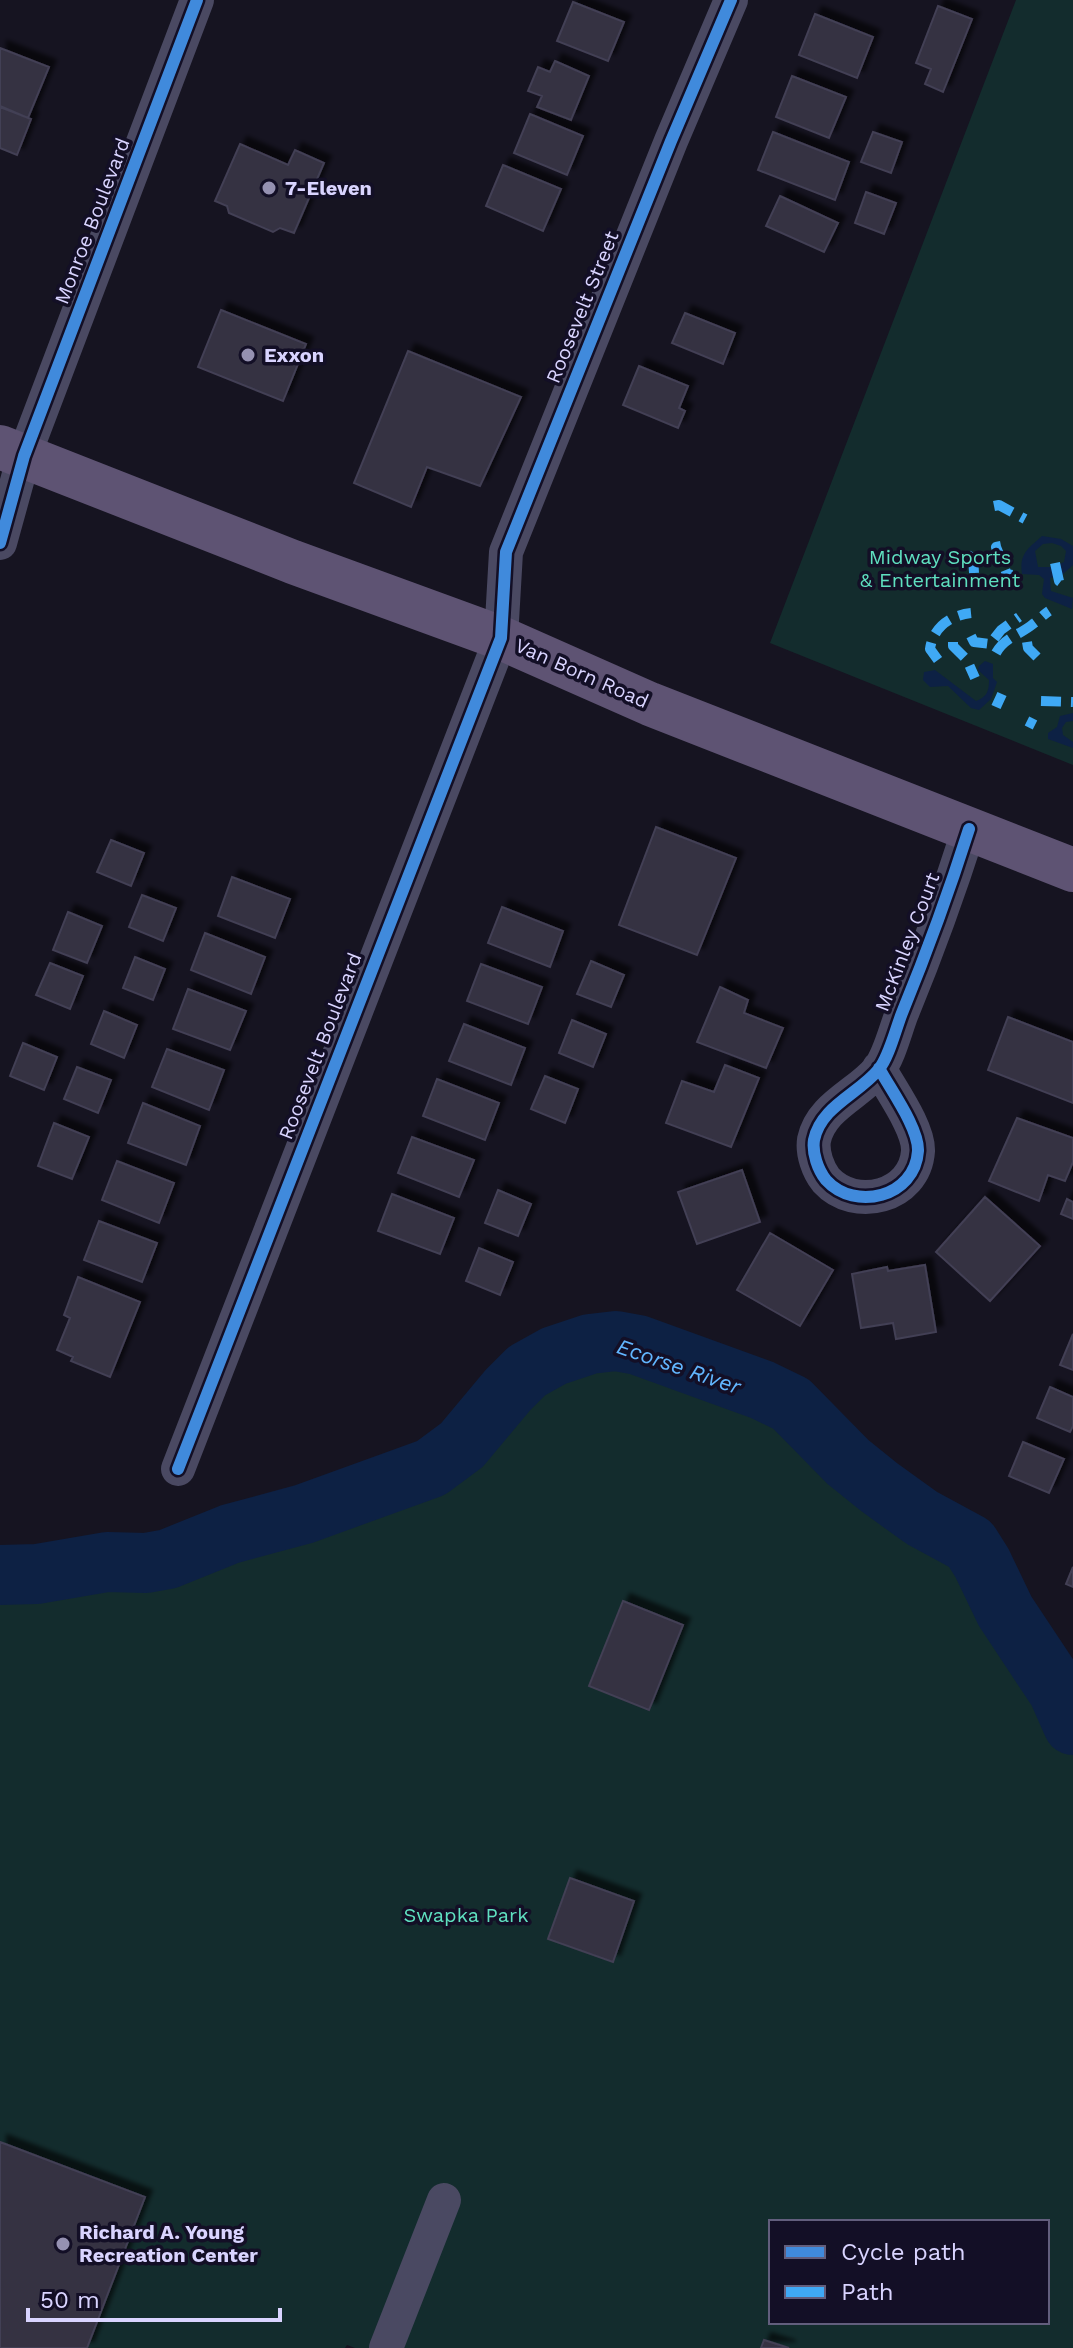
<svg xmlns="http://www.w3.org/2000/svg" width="1073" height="2348" font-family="'Work Sans',sans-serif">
<defs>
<filter id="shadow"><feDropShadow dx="7" dy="-7" stdDeviation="2" flood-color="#0009"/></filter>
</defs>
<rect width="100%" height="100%" fill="#161421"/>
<path fill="#132c2d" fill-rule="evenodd" d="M1016,0h57v765l-303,-122z
M616,1341l22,4 124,45 29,14 57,58 31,25 43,31 48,26 12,19 23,48 53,80 15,34v623h-718l-8,-3 -2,3h-345v-773l37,-1 70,-12 39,1 22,-4 62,-24 73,-21 128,-46 31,-23 46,-55 19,-19 27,-15 36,-12zM771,2222h276v100h-276z"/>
<path fill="#0d2144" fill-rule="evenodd" d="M1042,536l19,3 12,7v19l-11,10 -12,3 1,13 22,7 -1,11 -27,-11 -3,-4 2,-15 -5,-4 -17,-1c-3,-21 7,-26 20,-38zM1052,543l9,3 5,5 -2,11 -12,5h-14l-3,-16 8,-7z
M985,661l8,3v14l4,4 -6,17 -12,11 -8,-2 -23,-22 -18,1 -7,-7 1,-8 11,-2 41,31c11,-4 13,-10 13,-21l-11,-10 1,-4z
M1073,713v8l-7,1 -4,6 1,7 10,7v6l-25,-9v-6l9,-6 3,-11z"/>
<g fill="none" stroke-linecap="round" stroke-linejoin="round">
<path stroke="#0d2144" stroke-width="60" d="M0,1575l37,-1 70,-12 39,1 22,-4 62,-25 74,-20 127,-46 31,-23 46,-55 19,-19 27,-15 36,-12 26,-3 22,4 124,45 29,14 57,58 31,25 43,31 48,26 12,19 23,48 53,80 15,34"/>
</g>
<path fill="#343243" stroke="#433f54" stroke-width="2" filter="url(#shadow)" d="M573,2l51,20 -16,39 -51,-20z
M938,6l34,13 -29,73 -18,-8 6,-15 -15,-6z
M815,14l58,23 -16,41 -58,-23z
M0,48l49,19 -21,51 -28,-12z
M555,61l34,15 -18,44 -34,-13 5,-11 -14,-5 10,-24 12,5z
M792,76l54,21 -17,41 -53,-21z
M0,107l31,12 -14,36 -17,-7z
M530,114l53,22 -16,39 -53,-22z
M773,132l76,30 -14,38 -77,-30z
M873,132l29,10 -11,31 -30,-11z
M240,144l48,21 7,-15 29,13 -30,70 -14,-5 -7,4 -44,-19 -2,-7 -12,-5z
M503,165l58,24 -18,42 -57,-25z
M866,192l30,11 -12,31 -29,-11z
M780,196l58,27 -14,29 -58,-26z
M221,310l85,34 -23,57 -85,-34z
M685,313l50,20 -12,31 -51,-21z
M408,351l113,46 -41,89 -53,-19 -16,40 -57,-24z
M639,366l49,20 -9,22 6,3 -7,17 -55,-23z
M656,827l80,31 -39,97 -78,-30z
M111,840l33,13 -13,33 -34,-14z
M232,877l58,22 -15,39 -57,-22z
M142,895l34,13 -13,33 -34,-14z
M502,907l61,24 -13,36 -62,-24z
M68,912l34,14 -15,37 -34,-13z
M205,933l60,24 -14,37 -60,-24z
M135,957l30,12 -12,31 -30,-12z
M591,961l33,14 -13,32 -34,-13z
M50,963l33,13 -13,33 -34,-14z
M481,964l61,23 -14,37 -61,-23z
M720,987l28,13 -4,13 39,15 -17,40 -69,-26z
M188,989l58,22 -16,39 -57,-21z
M104,1011l33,14 -13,33 -33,-14z
M1008,1017l65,25v61l-85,-33z
M572,1020l34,14 -13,33 -34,-14z
M464,1024l61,24 -14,37 -62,-24z
M23,1043l34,14 -13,33 -34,-14z
M167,1049l57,21 -15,40 -57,-23z
M725,1065l34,13 -28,69 -65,-24 16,-42 32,11z
M77,1067l34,13 -13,33 -34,-14z
M545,1076l33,13 -13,34 -34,-14z
M437,1079l62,24 -14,37 -62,-24z
M143,1103l57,23 -14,39 -58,-22z
M1017,1118l56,20v24l-8,19 -17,-6 -9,26 -50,-20z
M54,1123l35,14 -17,42 -34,-13z
M412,1137l62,23 -15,37 -61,-24z
M117,1161l57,22 -15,40 -57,-23z
M742,1170l18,52 -63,22 -19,-52z
M498,1190l33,14 -13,32 -33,-13z
M392,1194l62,24 -14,36 -62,-23z
M985,1197l55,49 -50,55 -54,-49z
M1067,1199l6,3v17l-12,-5z
M99,1221l58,22 -15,39 -58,-22z
M770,1233l63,37 -33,56 -63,-36z
M479,1248l34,14 -13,33 -34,-14z
M925,1265l11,67 -40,7 -3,-16 -32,5 -9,-54 35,-7 1,4z
M78,1277l62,25 -30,75 -39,-16 2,-4 -16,-7 13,-32 -6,-3z
M1073,1334v36l-13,-5z
M1050,1387l23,10v29l-3,6 -33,-14z
M1023,1442l41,17 -15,34 -40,-17z
M1073,1567v20l-7,-3z
M623,1601l60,24 -34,85 -60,-24z
M570,1878l64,23 -21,61 -65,-23z
M0,2142l145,55 -58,151h-87z
M764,2340l25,8h-28z"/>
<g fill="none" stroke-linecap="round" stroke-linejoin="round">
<path stroke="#4a4962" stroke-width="34" d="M0,543l24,-87 173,-456
M879,1068c11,21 40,60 39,83 -3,46 -63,61 -92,29 -8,-10 -14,-27 -12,-40 7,-34 45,-46 65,-71 10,-12 17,-41 23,-56 25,-61 47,-121 67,-184
M178,1469l323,-831 5,-86 165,-411 60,-141
M386,2348l58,-148"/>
<path stroke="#5e5373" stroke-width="44" d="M0,447l293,115 208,76 149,66 423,166"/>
<path stroke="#3fa9f5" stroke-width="10" stroke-dasharray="20 10" stroke-linecap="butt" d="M994,506l5,-1 26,14
M1001,546l-5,1 11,27 5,1
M1055,563l4,18 4,3
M974,573l-1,-17 4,-6
M971,636l3,6 16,2 11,-14 18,-13
M953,642v4l14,14 8,18
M1027,642l1,6 9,9
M996,653c9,-16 24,-18 37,-29 6,-4 10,-9 16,-13
M938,660l-8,-11c3,-22 21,-34 41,-36
M1041,701l32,1
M996,707l6,-13
M1027,721l8,4"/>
<g stroke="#130f26" stroke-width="17">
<path id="cycleway" d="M0,543l24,-87 173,-456
M879,1068c11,21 40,60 39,83 -3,46 -63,61 -92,29 -8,-10 -14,-27 -12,-40 7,-34 45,-46 65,-71 10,-12 17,-41 23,-56 25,-61 47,-121 67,-184
M178,1469l323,-831 5,-86 165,-411 60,-141"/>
</g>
<use href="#cycleway" stroke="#408adc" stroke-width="12"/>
</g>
<g fill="#9591b1" stroke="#130f26" stroke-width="3">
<circle cx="269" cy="188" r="8"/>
<circle cx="248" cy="355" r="8"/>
<circle cx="63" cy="2244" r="8"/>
</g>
<g text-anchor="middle" stroke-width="7" stroke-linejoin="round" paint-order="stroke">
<g font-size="20" font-weight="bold" fill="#d9d4ff" stroke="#130f26" text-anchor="start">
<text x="285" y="195">7-Eleven</text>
<text x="264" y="362">Exxon</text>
<text x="79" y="2239">Richard A. Young<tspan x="79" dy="23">Recreation Center</tspan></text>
</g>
<g font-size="20" fill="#d9d4ff" stroke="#130f26">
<text transform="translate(92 221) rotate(-69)" y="7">Monroe Boulevard</text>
<text transform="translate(582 307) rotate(-68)" y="7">Roosevelt Street</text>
<text transform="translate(582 673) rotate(24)" y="7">Van Born Road</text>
<text transform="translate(907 942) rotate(-69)" y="7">McKinley Court</text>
<text transform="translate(320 1046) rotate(-69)" y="7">Roosevelt Boulevard</text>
</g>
<g font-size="20" fill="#5fe0c0" stroke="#130f26">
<text x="940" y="564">Midway Sports<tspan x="940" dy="23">&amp; Entertainment</tspan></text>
<text x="466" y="1922">Swapka Park</text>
</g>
<g font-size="22" font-style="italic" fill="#62b6ff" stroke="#130f26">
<text transform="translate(679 1366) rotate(19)" y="8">Ecorse River</text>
</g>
</g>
<rect x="769" y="2220" width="280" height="104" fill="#130f26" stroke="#625e7d" stroke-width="2"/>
<rect x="785" y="2246" width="40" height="12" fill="#408adc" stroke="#625e7d" stroke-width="2"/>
<text x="841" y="2260" font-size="24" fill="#d9d4ff">Cycle path</text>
<rect x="785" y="2286" width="40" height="12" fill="#3fa9f5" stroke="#625e7d" stroke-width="2"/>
<text x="841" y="2300" font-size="24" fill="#d9d4ff">Path</text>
<path d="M28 2308v12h252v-12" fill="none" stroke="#d9d4ff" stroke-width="4"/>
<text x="40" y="2308" font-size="24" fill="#d9d4ff" stroke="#130f26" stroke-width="6" paint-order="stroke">50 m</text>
</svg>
